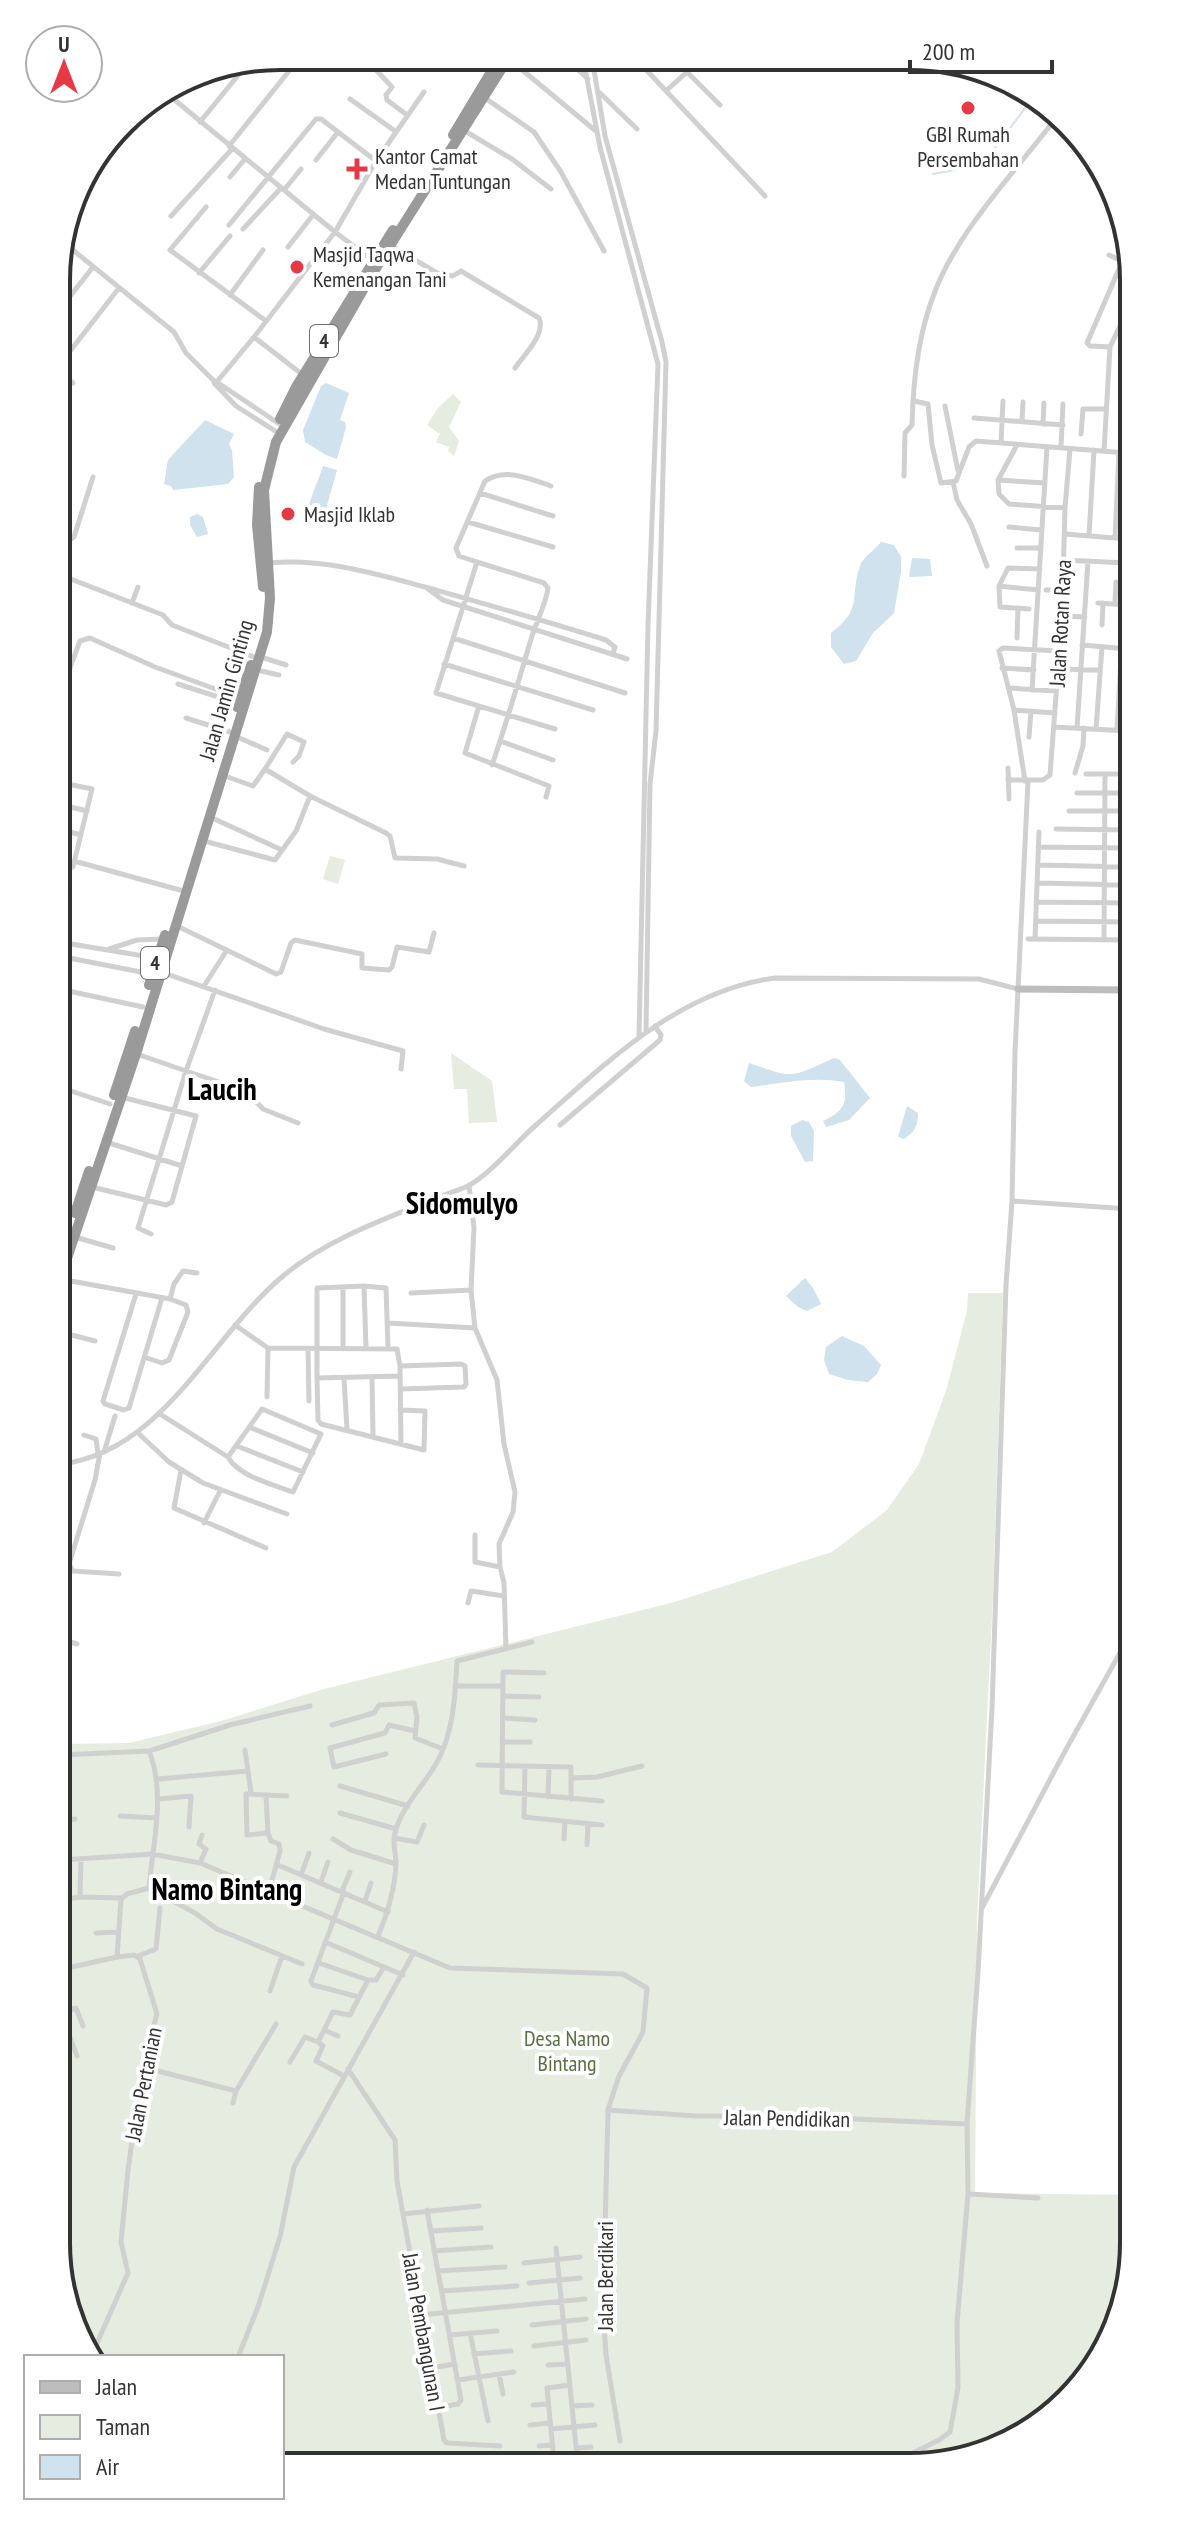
<svg xmlns="http://www.w3.org/2000/svg" width="1190" height="2523" font-family="'PT Sans Narrow',sans-serif">
<rect width="100%" height="100%" fill="#fff"/>
<path fill="#e6ecdf" d="M453,394l8,8 -12,25 10,14 -5,15 -6,-5 1,-4 -13,-5 4,-8 -13,-9 11,-17z
M330,856l15,4 -7,24 -15,-5z
M451,1053l41,28 5,41 -28,1 -2,-34h-13z
M968,1293h35l-10,302 -16,326 -2,272 158,2v63l-16,70 -38,62 -111,69 -686,4v-106h-184l-34,-56 -2,-557 67,-1 92,-22 103,-32 347,-86 161,-51 55,-42 32,-46 27,-73 21,-80z"/>
<path fill="#cfe2ee" d="M326,383l23,10 -9,27 5,2 1,5 -9,32 -11,-4 -21,-13 -2,-12 18,-44z
M205,420l29,14 -5,10 3,6 2,27 -6,7 -55,6 -2,-4 -7,-2 4,-24z
M323,466l14,4 -13,46h-17c3,-19 10,-32 16,-50z
M197,514l6,3 5,17 -11,3 -7,-12v-8z
M881,542l13,3 7,12v15l-7,41 -21,20 -17,28 -12,3 -13,-17v-14c33,-25 18,-35 29,-67 3,-9 15,-16 21,-24z
M912,558l18,1 2,17 -23,1z
M834,1058l6,2 30,38 -21,22 -23,7 -3,-6c20,-9 25,-17 21,-39 -30,-6 -63,1 -93,5l-7,-6 5,-18c46,16 41,15 85,-5z
M907,1106l11,7c0,12 -3,19 -14,26l-6,-2z
M802,1120l7,2 5,9 -1,30 -8,1 -14,-26v-10z
M805,1278l8,10 8,16 -14,7 -9,-4 -12,-11z
M842,1336l22,10 17,19 -4,9 -9,8 -20,-2 -19,-6 -5,-14 2,-13z"/>
<g fill="none" stroke-linecap="round" stroke-linejoin="round">
<path stroke="#cfe2ee" stroke-width="2" d="M933,174l49,-9 50,-66"/>
<path stroke="#d0d0d0" stroke-width="5" d="M364,57l28,30 -6,8 1,5 20,15
M477,57l15,13
M565,58l23,21
M583,58l17,89 58,217 -10,261 -9,412
M592,58l13,78 57,206 4,20 -10,369 -6,53 -4,247
M635,58l130,138
M509,59l88,73
M687,72l33,33
M667,90l20,-18 -14,-14
M165,92l170,140 40,30
M600,93l37,36
M485,98l49,34 27,40 43,79
M350,99l45,32
M200,122l49,-60
M465,131l47,28 39,30
M229,146l72,-90
M316,160l22,-28
M376,161l48,-69
M230,177l15,-18
M284,190l17,-21
M206,207l-36,43 96,71
M171,216l61,-67
M243,229l38,-41
M63,242l111,90 12,21 26,26 69,46
M392,246l45,27 16,3 8,-5 78,47c7,16 -15,37 -24,50
M288,247l25,-32
M1109,255l17,8
M59,256l14,-6
M199,273l31,-37
M230,295l33,-45
M57,313l36,-46
M254,337l49,38
M1110,347l-20,-1 -3,-3 35,-81
M57,368l62,-80
M57,370l16,13
M214,383l22,23 44,28
M215,384l39,-47 81,-105 41,-71 -55,-42h-5l-87,106
M914,401l14,3 4,41 9,38 15,-2 13,-34 7,-6 151,12
M945,406l13,65
M974,418l89,7
M1022,421l1,-19
M1043,424l1,-21
M1081,434l2,-25h23
M1001,443l2,-42
M1017,445l-19,35 1,14 10,10 56,4
M1061,447l2,-43
M1104,451l6,-104 17,-36
M904,476l1,-43 7,-8c1,-44 6,-90 22,-131 24,-65 84,-125 125,-180
M998,480l47,3
M953,482l4,18 14,24 16,42
M480,493l73,23
M468,522l85,25
M1009,527l33,3
M1065,534l62,5
M1089,536l5,-86
M1115,538l4,-86
M58,542l3,-5 8,3 5,-3 19,-60
M1017,548h24
M1063,560l64,3
M477,562l-18,-6 -3,-8 29,-67c21,-14 45,-2 66,5
M269,563c53,-5 104,10 156,24 60,17 121,34 181,53l9,7 -2,7
M58,574l105,41 9,10 82,32
M999,586l39,4
M428,589l15,11 184,59
M1046,590h17
M132,603l6,-16
M1098,603l29,2
M1115,603l1,-21
M1029,609l-29,-2 -1,-21 9,-18 32,1
M1062,616l23,1
M1102,625l1,-22
M453,638l172,55
M1017,638l1,-30
M1082,645l46,4
M261,657l25,8
M444,664l149,46
M1002,668l32,2
M1058,669l42,1
M257,670l22,5
M68,673l12,-32 10,-3 65,29 85,31
M178,684l62,20
M1009,688l47,3
M1032,690l15,-243
M479,706l-14,47 84,33 -3,11
M1014,710l41,3
M186,718l44,14
M1054,727l74,4
M1077,728l11,-167
M1096,729l6,-82
M1117,730l7,-125
M235,736l32,14
M1029,737l2,-26
M500,741l53,19
M492,765c15,-43 27,-86 40,-129 5,-16 14,-32 16,-48l-4,-5 -67,-21 -41,131 119,36
M1008,768l1,31
M265,769l22,-35 17,8 -5,14 -6,6
M1075,773l8,-27 1,-18
M1086,774h42
M222,775l31,11 12,-17 45,27 76,37 4,3 5,22 42,1 27,7
M1008,780h35l7,-5 12,-159 3,-108 5,-59
M1025,781l-11,-71 -15,-59 4,-3 56,3
M58,782l34,7 -19,78 -14,-4
M1077,793h51
M58,804l29,7
M1069,811h59
M210,817l72,33
M59,829l22,6
M1056,829l72,1
M204,841l71,19 21,-29 14,-35
M1038,847l90,1
M74,861l106,29
M1038,865l91,2
M1037,883l92,2
M1036,902l93,1
M1036,921l93,1
M175,925l101,49 5,-2 10,-29 4,-3 67,14v14l27,2 3,-3 5,-20 32,5 5,-19
M1028,939l101,1
M1035,939l4,-107
M1104,940l1,-166
M59,942l97,16
M109,949l28,-9 25,-1
M59,956l92,18
M161,972l163,57 79,22 -2,18
M204,986l23,-36
M59,989l84,18
M137,1054l49,17 29,-81
M59,1087l51,17
M560,1125l100,-85 1,-5 -6,-9
M106,1142l76,24
M469,1185l5,43 -3,62 4,38 22,52 7,64 11,48 -2,20 -14,32 1,23 4,16 2,66
M92,1187l74,18 6,-3 24,-86 -75,-19
M1012,1201l118,8
M151,1234l-13,-6 48,-157 60,20 17,18 35,14
M75,1237l38,11
M60,1255l2,1
M60,1279l110,20 16,6 2,7 -19,48 -7,3 -18,-6
M364,1286l-47,2v90l83,-2
M411,1293l60,-3
M136,1294l-33,107 2,3 19,6 5,-2 33,-110
M170,1299l4,-15 9,-13 14,2
M388,1323l87,5
M235,1325l33,23 129,1 3,17 1,78
M60,1332l35,9
M366,1348l-2,-62 22,2 2,60
M308,1349l1,52
M343,1349v-62
M372,1377l1,58
M317,1378l1,42 3,4 103,26 1,-39 -25,-1
M344,1378l3,51
M400,1389l64,-2 2,-3 -1,-18 -4,-2 -61,2
M267,1397l1,-49
M160,1414l68,43 34,-48 59,25 -28,58c-19,-7 -55,-16 -65,-35
M249,1427l64,26
M137,1432l32,30 34,21 84,31
M84,1435l12,4 2,15
M237,1446l66,26
M104,1452l11,-36
M100,1453l-5,27 -26,84 4,7 46,3
M61,1464c102,-12 150,-128 222,-188 44,-37 104,-58 156,-79 10,-4 20,-7 29,-11 25,-14 46,-42 68,-61 69,-61 143,-135 239,-147l204,1 39,10
M181,1470l-7,38 92,40
M204,1523l16,-32
M475,1535v27l25,5
M61,1574l9,-6
M468,1603l3,-12 33,5
M61,1639l16,5
M544,1673l-41,-1 -1,120 100,9
M456,1686h47
M503,1696l36,1
M503,1718l32,2
M332,1725l42,-12 5,-8 35,-2 3,14 -2,21 28,11
M503,1742h27
M245,1750l3,21
M386,1754l-52,13 -4,-19 55,-15 4,-8 26,6
M62,1755l87,-4 81,-26 80,-19
M478,1765l93,2v32
M525,1766l-1,51 78,8
M571,1778l26,-1 45,-11
M158,1779l90,-8 3,22
M340,1786l68,20
M266,1795l2,38 3,8 8,3 1,7 -11,40
M548,1797l1,-30
M158,1799l33,-3 -2,31
M340,1813l56,16
M120,1816l36,2
M62,1821l13,-2
M268,1833l-21,2 -1,-41 41,2
M394,1838l23,4 7,-17
M333,1839l18,11 45,14
M564,1839l1,-18
M587,1845l1,-21
M62,1860l90,-6 48,9 250,105 173,6 24,14 -4,44 -24,44 -11,34 -5,201 3,44 14,86
M200,1863l6,-14 -7,-5 3,-9
M278,1865l110,47
M301,1875l8,-22
M321,1882l7,-20
M149,1888l46,25 22,16 85,35
M342,1891l8,-19
M344,1892l-33,89 2,4 46,12
M80,1897l42,1
M62,1900l18,-3 1,-38
M365,1901l6,-18
M982,1908l82,-155 67,-120
M96,1933l22,-1
M378,1936c10,-24 17,-46 18,-72 0,-11 -4,-20 -1,-31 6,-25 28,-47 41,-69 18,-31 19,-68 21,-103l75,-19
M325,1942l78,33
M138,1956l18,-7 4,-41
M319,1963l49,17 -18,35 -17,-3 -15,30 5,4 -7,15 28,15
M63,1969l54,-12
M368,1980h8l8,-13
M270,1991l12,-35
M63,2012l13,-4 7,18
M63,2018l14,38
M324,2030l14,6
M290,2062l15,-25 13,5
M142,2067l94,24 40,-67
M348,2069l47,71 2,41 47,259 3,3 53,3
M233,2103l3,-12
M608,2110l88,6h91l180,8
M968,2194l70,4
M427,2210l34,190 -3,4 -21,4
M403,2214l76,-8
M431,2231l50,-3
M556,2248l21,208
M434,2251l57,-4
M524,2263l56,-6
M438,2271l67,-4
M529,2283l51,-5
M442,2291l75,-5
M420,2315l165,-16
M532,2325l54,-6
M470,2333l18,88
M450,2335l47,-4
M534,2346l52,-6
M94,2350l34,-77 -7,-31 7,-72 14,-103 15,-53 -17,-55 -6,-4 -17,2 4,-58 6,-5 22,-6c4,-45 17,-95 0,-137
M474,2354l37,-3
M238,2357l20,-50 22,-70 14,-70 120,-215
M548,2365l20,-1
M430,2368l25,-4
M499,2374l4,20
M458,2380l56,-8
M547,2388l6,62
M547,2388l23,-3
M533,2405l15,-1
M572,2406l20,-1
M530,2425l20,-2
M551,2429l44,-4
M539,2446l14,-1
M576,2448l15,-1
M899,2460l40,-20 11,-8 8,-44 -1,-65 11,-129 -1,-70 11,-152 14,-264 14,-423 6,-84 3,-149 13,-271"/>
<path stroke="#bdbdbd" stroke-width="7" d="M1018,989l111,1"/>
<path stroke="#9a9a9a" stroke-width="10" d="M453,135l47,-78
M280,419l16,-32 97,-157
M259,487l-2,38 6,62
M237,707l14,-42
M149,985l16,-50
M114,1095l21,-64
M75,1213l14,-42
M60,1279l76,-225 131,-422 3,-34 -6,-108 12,-48 95,-166 138,-219"/>
</g>
<g fill="#e63946" stroke="#fff" stroke-width="3">
<circle cx="968" cy="108" r="8"/>
<path d="M353 157h8v8h8v8h-8v8h-8v-8h-8v-8h8z"/>
<circle cx="297" cy="267" r="8"/>
<circle cx="288" cy="514" r="8"/>
</g>
<g text-anchor="middle" stroke-width="8" stroke-linejoin="round" paint-order="stroke">
<g fill="#fff" stroke="#707070" stroke-width="2">
<rect x="310" y="325" width="28" height="32" rx="6"/>
<rect x="141" y="947" width="28" height="32" rx="6"/>
</g>
<g font-size="20" font-weight="bold" fill="#333">
<text x="324" y="348">4</text>
<text x="155" y="970">4</text>
</g>
<g font-size="22" fill="#333" stroke="#fff" text-anchor="start">
<text x="968" y="142" text-anchor="middle">GBI Rumah<tspan x="968" dy="25">Persembahan</tspan></text>
<text x="375" y="164">Kantor Camat<tspan x="375" dy="25">Medan Tuntungan</tspan></text>
<text x="313" y="262">Masjid Taqwa<tspan x="313" dy="25">Kemenangan Tani</tspan></text>
<text x="304" y="522">Masjid Iklab</text>
</g>
<g font-size="22" fill="#333" stroke="#fff">
<text transform="translate(1060 623) rotate(-87)" y="8">Jalan Rotan Raya</text>
<text transform="translate(226 690) rotate(-74)" y="8">Jalan Jamin Ginting</text>
<text transform="translate(143 2084) rotate(-79)" y="8">Jalan Pertanian</text>
<text transform="translate(787 2118) rotate(1)" y="8">Jalan Pendidikan</text>
<text transform="translate(605 2276) rotate(-90)" y="8">Jalan Berdikari</text>
<text transform="translate(424 2332) rotate(80)" y="8">Jalan Pembangunan I</text>
</g>
<g font-size="22" fill="#56703f" stroke="#fff">
<text x="567" y="2046">Desa Namo<tspan x="567" dy="25">Bintang</tspan></text>
</g>
<g font-size="30" font-weight="bold" fill="#000" stroke="#fff">
<text x="222" y="1100">Laucih</text>
<text x="462" y="1214">Sidomulyo</text>
<text x="227" y="1900">Namo Bintang</text>
</g>
</g>
<path d="M0 0H1190V2523H0ZM280 70H910A210 210 0 0 1 1120 280V2243A210 210 0 0 1 910 2453H280A210 210 0 0 1 70 2243V280A210 210 0 0 1 280 70Z" fill="#fff" fill-rule="evenodd"/>
<path fill="none" stroke="#333" stroke-width="4" d="M280 70H910A210 210 0 0 1 1120 280V2243A210 210 0 0 1 910 2453H280A210 210 0 0 1 70 2243V280A210 210 0 0 1 280 70Z"/>
<rect x="24" y="2355" width="260" height="144" fill="#ffffff" stroke="#adadad" stroke-width="2"/>
<rect x="40" y="2381" width="40" height="12" fill="#bdbdbd" stroke="#adadad" stroke-width="2"/>
<text x="96" y="2395" font-size="24" fill="#333333">Jalan</text>
<rect x="40" y="2415" width="40" height="24" fill="#e6ecdf" stroke="#adadad" stroke-width="2"/>
<text x="96" y="2435" font-size="24" fill="#333333">Taman</text>
<rect x="40" y="2455" width="40" height="24" fill="#cfe2ee" stroke="#adadad" stroke-width="2"/>
<text x="96" y="2475" font-size="24" fill="#333333">Air</text>
<g transform="translate(64 64)"><circle r="38" fill="#ffffff" stroke="#adadad" stroke-width="2"/>
<path d="M0-6L14 30L0 20L-14 30Z" fill="#e63946"/>
<text y="-12" font-size="22" font-weight="bold" text-anchor="middle" fill="#333333">U</text>
</g>
<path d="M910 60v12h142v-12" fill="none" stroke="#333333" stroke-width="4"/>
<text x="922" y="60" font-size="24" fill="#333333" stroke="#ffffff" stroke-width="6" paint-order="stroke">200 m</text>
</svg>
